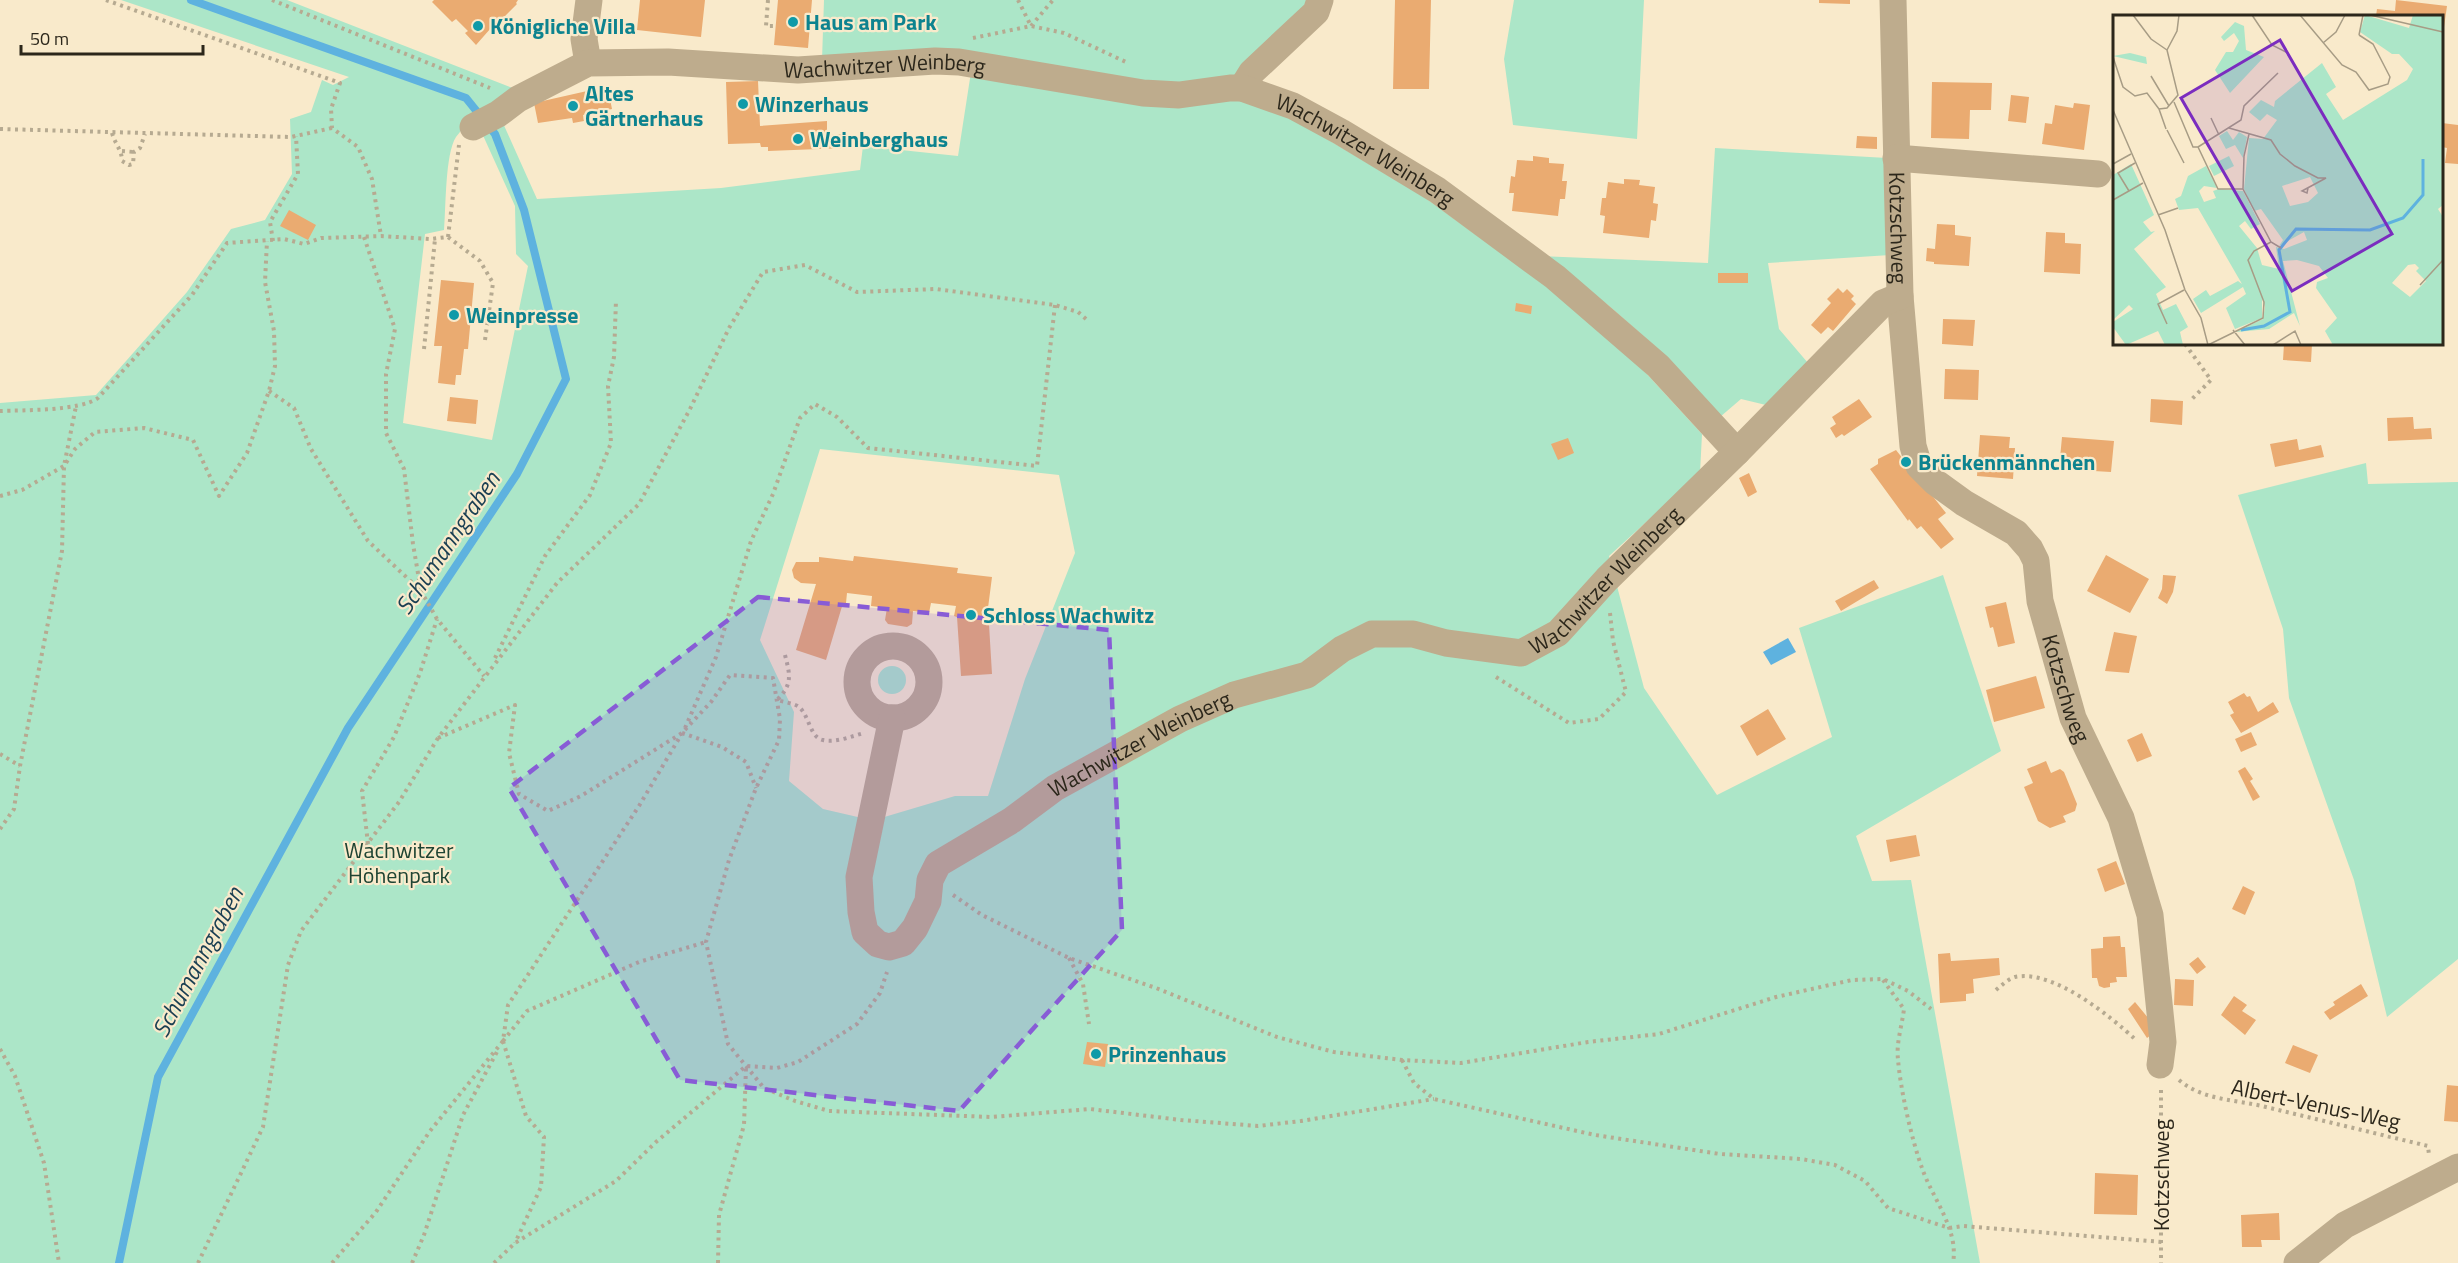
<svg xmlns="http://www.w3.org/2000/svg" width="2458" height="1263" font-family="'Titillium Web',sans-serif">
<rect width="100%" height="100%" fill="#f9eacb"/>
<path fill="#ace6c8" fill-rule="evenodd" d="M121,0h166l228,89c-20,14 -45,28 -59,48 -11,17 -10,71 -12,93l-19,4 -22,189 89,17 36,-174 -12,-12 -1,-48 -34,-75 21,-10 35,78 184,-11 139,-18 3,-24 95,10 13,-84 266,24 60,25 127,76 121,88 89,75 68,74 -2,39 -91,83 35,132 73,107 115,-58 -33,-109 144,-53 58,176 -145,85 16,45 39,-1 69,383h-1980v-860l96,-8 91,-103 44,-63 34,-9 27,-46 -2,-55 21,-7 11,-32 11,5 16,-8zM820,449l239,26 16,78 -50,126 -37,117h-33l-74,22h-19l-39,-9 -34,-28 5,-69 -34,-72z
M824,0h489l-80,77 -44,8 -367,-25z
M1514,0h130l-7,139 -124,-14 -9,-66z
M1715,148l172,10 3,97 -122,8 11,66 29,34 -42,42 -25,-6 -21,18 -63,-69 -49,-43 -69,-49 169,7z
M2366,463l2,21 90,-2v477l-71,58 -33,-137 -65,-182 -6,-69 -45,-134z
M878 680a14 14 0 1 1 28 0a14 14 0 1 1-28 0Z"/>
<path fill="#5eb2df" d="M1788,638l8,14 -25,13 -8,-13z"/>
<g fill="none" stroke-linecap="round" stroke-linejoin="round">
<path stroke="#5eb2df" stroke-width="8" d="M119,1263l39,-186 190,-349 169,-254 49,-95 -42,-169 -29,-76 -29,-36 -275,-98"/>
</g>
<path fill="#eaab71" d="M434,0h84l-2,3 1,1 -17,17 -2,-1 -22,25 -11,-12 3,-2 -12,-12 -4,3 -20,-20z
M640,0h65l-4,37 -64,-7z
M778,0h34l-4,48 -34,-3z
M1395,0h36l-2,89h-36z
M1819,0h31v4l-31,-1z
M2396,0l51,6 -4,28 -1,-18h-66l1,-7 18,2z
M758,81l2,45 67,-5v14l17,-1 1,14 -77,3v-4h-7l-1,-4 -32,1 -2,-62z
M1932,82l60,1 -1,27h-21l-1,29 -38,-1z
M596,89v2l12,-2 4,20 -29,6 1,6 -11,2 -1,-5 -34,5 -4,-20z
M2011,95l18,2 -3,26 -18,-2z
M2074,103l16,2 -6,45 -42,-6 3,-21 7,1 3,-19 18,3z
M2442,123l16,2v39l-13,-1 2,-15 -5,-1z
M1857,136l20,1v12l-21,-1z
M1533,156l16,2v5l15,1 -2,17h5l-2,18h-5l-2,17 -46,-5 2,-18h-5l2,-17 4,1 2,-17 16,1z
M1624,179l16,1 -1,5 16,2 -2,16 5,1 -2,17 -5,-1 -2,18 -46,-5 2,-17 -5,-1 2,-17h4l2,-16 16,2z
M289,210l27,15 -8,15 -28,-14z
M1937,224l18,1v10l16,2 -2,29 -35,-2v-2l-8,-1 1,-13 8,1z
M2046,232l19,1v10l16,1 -1,30 -36,-2z
M1718,273h30v10h-30z
M441,280l33,3 -6,66h-4l-3,26h-5l-1,10 -17,-2 4,-37h-8z
M1838,288l5,5 4,-4 7,7 -3,3 5,5 -23,27 -5,-4 -7,7 -10,-9 20,-22 -4,-4z
M1516,303l16,3 -1,8 -16,-3z
M1943,319l32,1 -2,26 -31,-2z
M2284,344h28l-1,18 -28,-2z
M1945,369l34,1 -1,30 -34,-1z
M450,397l28,3 -2,24 -29,-3z
M1859,399l13,18 -28,19 -2,-2 -6,4 -6,-10 6,-4 -4,-7z
M2151,399l32,2 -1,24 -32,-3z
M2413,417l1,12 17,-1 1,11 -44,2 -1,-23z
M1980,435l30,2 -1,11h6l-2,31 -36,-3z
M2062,437l52,4 -3,31 -52,-3z
M1568,438l6,15 -16,7 -7,-16z
M2297,439l2,11 22,-5 3,12 -49,10 -5,-23z
M1896,450l50,63 -8,6 16,20 -13,10 -20,-23 -4,3 -8,-10 -1,2 -38,-52 8,-5v-5z
M1749,473l8,19 -9,5 -9,-19z
M2106,555l43,24 -19,34 -43,-22z
M854,556l104,12 -1,5 35,4 -4,31 4,66 -31,2 -4,-59 -3,-1 2,-10 -25,-3 -2,10 -16,-2 -1,13 -5,3 -19,-3 -3,-4 2,-12 -16,-2 1,-10 -25,-3 -1,10h-3l-17,57 -30,-10 20,-66 -15,-1 -7,-5 -2,-8 4,-8h23v-5l34,4z
M2163,575l13,1 -3,16 -6,12 -9,-6 4,-9z
M1874,580l5,8 -38,23 -6,-10z
M2006,602l9,41 -17,4 -5,-20 -3,1 -5,-21z
M2114,632l23,4 -8,37 -24,-2z
M2036,676l9,32 -51,14 -8,-32z
M2244,693l3,4 3,-1 8,16 15,-10 6,10 -38,21 -11,-18 4,-2 -6,-11z
M1768,709l18,30 -29,17 -17,-30z
M2251,732l6,13 -16,7 -6,-13z
M2142,733l10,23 -15,6 -10,-22z
M2046,761l5,12 9,-4 4,3 13,32 -2,7 -12,5 3,6 -16,6 -12,-7 -14,-34 9,-4 -6,-14z
M2245,767l8,12 -3,2 10,16 -7,4 -15,-30z
M1916,835l4,21 -30,6 -4,-22z
M2116,861l9,23 -20,8 -8,-23z
M2243,886l12,6 -10,23 -13,-6z
M2120,936l1,11h4l2,30h-11l1,5 -7,1v4l-6,1 -5,-2 -2,-8h-5l-1,-29 12,-1v-11z
M1950,953l1,8 48,-3 1,17 -27,4 1,14 -8,1v7l-26,2 -2,-49z
M2198,957l8,10 -9,7 -8,-10z
M2175,979l19,1 -1,26 -19,-1z
M2361,984l7,12 -38,24 -6,-8 11,-7 -2,-3z
M2234,996l13,9 -5,6 14,9 -11,15 -24,-20z
M2135,1002l14,17 6,13 -8,6 -19,-29z
M1087,1042l21,2 -3,23 -22,-3z
M2293,1045l25,10 -8,18 -25,-10z
M2447,1085l11,1v36l-14,-1z
M2095,1173l43,2 -1,40 -43,-1z
M2279,1213l1,27h-19l1,7h-20l-1,-32z"/>
<g fill="none" stroke-linecap="round" stroke-linejoin="round">
<path stroke="#b6aa91" stroke-width="4" stroke-dasharray="3 4.5" stroke-linecap="butt" d="M106,0l234,83 -9,26 1,19 26,19 14,32 9,57
M272,0l218,88
M768,0l-2,26h7
M1018,0l13,26
M1031,26l22,-26
M973,38l58,-12 33,7 64,30
M0,129l291,8 41,-9
M112,133c3,11 10,17 10,28l7,4 4,-1 1,-12 6,-4 5,-14
M122,151l12,1
M364,237l31,92 -9,45v59l18,36 9,75 8,47
M448,237l11,-92
M273,241l-3,-19 28,-48 -2,-38
M2185,344l26,36 -20,20
M424,349l11,-110
M269,391l25,17 17,41 57,92 53,50 16,28 47,57
M0,411c24,-1 80,0 98,-13l94,-103 35,-52 57,-4 20,5 17,-6 60,-2 49,3 18,-2 32,24 13,22 -8,57
M0,496l22,-6 42,-24 11,-17 20,-17 49,-4 49,12 26,56 28,-43 22,-62 6,-25 -1,-35 -9,-49 2,-41
M785,655c5,20 8,29 -8,45 6,2 17,3 22,7 10,8 11,31 24,33 13,3 29,-4 41,-7
M495,658l50,-102 45,-61 21,-52 -3,-57 6,-29 2,-57
M1496,677l73,46 30,-4 27,-27 -13,-51 -3,-28
M685,728l31,-71 35,-116 22,-47 27,-76 15,-14 22,13 31,31 169,18 18,-161
M682,733l40,14 24,15 10,26
M438,738l77,-33 -6,48 10,41 29,17 33,-15 101,-63 29,-31 19,-27 43,3 7,41 -1,21 -23,48 -27,72 -23,82 22,102 36,44 31,13 34,10 163,6 98,-8 91,11 77,6 43,-5 133,-22
M0,754l20,12
M0,829l14,-20 6,-43 42,-215 2,-85 12,-60
M368,844l-6,-53 32,-54 26,-64 17,-54
M953,895l29,20 87,43 87,30 121,49 57,15 68,8 59,3 127,-21 71,-8 117,-37 76,-17 31,-1 25,12 23,18
M1069,958l14,26 6,40
M1883,980l21,29c-2,16 -8,35 -6,50 2,29 14,82 24,109 10,30 37,61 31,95
M1996,990c6,-5 12,-11 19,-13 38,-8 95,39 121,63
M503,1041l24,-30 112,-49 67,-20
M503,1041l23,75 18,21 -3,50 -26,56
M0,1049l15,27 29,87 15,100
M1402,1060l12,23 20,16 161,36 125,19 81,5 34,6 30,16 23,27 61,20 14,-2 199,16
M2179,1080c25,21 56,19 87,27 54,13 108,26 162,39l1,9
M2161,1090v173
M198,1263l65,-136 25,-162 13,-34 98,-129 39,-64 119,-155 82,-79 51,-95 39,-81 34,-56 42,-7 52,27 79,-3 119,16 23,7 8,7
M332,1263l44,-51 54,-81 73,-90 5,-36 131,-199 42,-71
M412,1263l12,-28 39,-120 35,-65
M494,1263l21,-20 101,-62 40,-39 90,-76 31,2 21,-6 59,-38 23,-31 7,-21
M718,1263l1,-48 25,-90 2,-58"/>
<g stroke="#beac8d" stroke-width="27">
<path id="s1" d="M1893,0l7,296 13,150 6,20 16,16 29,21 52,30 14,16 6,12 4,40 33,117 48,100 29,97 13,127 -3,23"/>
<path d="M588,63l-4,-24 5,-39"/>
<path d="M1242,88l10,-16 64,-60 4,-12"/>
<path id="s2" d="M473,127l25,-13 20,-15 70,-36 80,-1 130,8 137,-9 24,1 184,31 36,2 51,-7h12l51,18 48,26 96,58 118,87 103,89 79,86"/>
<path d="M1896,158l202,16"/>
<circle cx="893" cy="682" r="36"/>
<path id="s3" d="M892,718l-33,159 2,35 4,20 13,12 11,3 14,-4 12,-15 13,-27 2,-21 8,-16 74,-44 43,-32 125,-69 54,-24 73,-20 35,-26 30,-15h41l33,9 75,10 37,-20 49,-54 130,-127 146,-149 17,-7"/>
<path d="M2297,1263l48,-38 113,-58"/>
</g>
</g>
<path fill="#885cd6" fill-opacity="0.2" stroke="#885cd6" stroke-width="4.5" stroke-dasharray="12 8" stroke-linejoin="round" d="M758,597l351,33 13,300 -163,181 -279,-31 -171,-292z"/>
<g fill="#0f9aa8" stroke="#f9eacb" stroke-width="2">
<circle cx="793" cy="22" r="6"/>
<circle cx="478" cy="26" r="6"/>
<circle cx="743" cy="104" r="6"/>
<circle cx="573" cy="106" r="6"/>
<circle cx="798" cy="139" r="6"/>
<circle cx="454" cy="315" r="6"/>
<circle cx="1906" cy="462" r="6"/>
<circle cx="971" cy="615" r="6"/>
<circle cx="1096" cy="1054" r="6"/>
</g>
<g text-anchor="middle" stroke-width="4.5" stroke-linejoin="round" paint-order="stroke">
<g font-size="22" font-weight="bold" fill="#0d838f" stroke="#f9eacb" text-anchor="start">
<text x="805" y="30">Haus am Park</text>
<text x="490" y="34">Königliche Villa</text>
<text x="585" y="101">Altes<tspan x="585" dy="25">Gärtnerhaus</tspan></text>
<text x="755" y="112">Winzerhaus</text>
<text x="810" y="147">Weinberghaus</text>
<text x="466" y="323">Weinpresse</text>
<text x="1918" y="470">Brückenmännchen</text>
<text x="983" y="623">Schloss Wachwitz</text>
<text x="1108" y="1062">Prinzenhaus</text>
</g>
<g font-size="22" fill="#2c271b" stroke="#f9eacb">
<text dy="8" stroke="none"><textPath href="#s2" startOffset="429">Wachwitzer Weinberg</textPath></text>
<text dy="8" stroke="none"><textPath href="#s2" startOffset="928">Wachwitzer Weinberg</textPath></text>
<text dy="8" stroke="none"><textPath href="#s1" startOffset="228">Kotzschweg</textPath></text>
<text dy="8" stroke="none"><textPath href="#s3" startOffset="1107">Wachwitzer Weinberg</textPath></text>
<text dy="8" stroke="none"><textPath href="#s1" startOffset="752">Kotzschweg</textPath></text>
<text dy="8" stroke="none"><textPath href="#s3" startOffset="585">Wachwitzer Weinberg</textPath></text>
<text transform="translate(2316 1104) rotate(12)" y="8">Albert-Venus-Weg</text>
<text transform="translate(2161 1175) rotate(-90)" y="8">Kotzschweg</text>
</g>
<g font-size="22" fill="#1e4433" stroke="#f9eacb">
<text x="399" y="858">Wachwitzer<tspan x="399" dy="25">Höhenpark</tspan></text>
</g>
<g font-size="24" font-style="italic" fill="#1b4053" stroke="#f9eacb">
<text transform="translate(448 543) rotate(-56)" y="8">Schumanngraben</text>
<text transform="translate(198 962) rotate(-62)" y="8">Schumanngraben</text>
</g>
</g>
<g transform="translate(2113 15)">
<rect width="330" height="330" fill="#f9eacb"/>
<path d="M252,0l44,13 4,-13h30v190l-5,4 5,8v128h-110l-8,-14 12,-13 -21,-30 1,-6 11,-4 -9,-12 -22,-6 -14,1 17,65 -6,-13 -25,16 -33,3 27,-13 2,-12 -3,-9v20l-27,11 -9,-21 20,-14 -3,-7 -42,26 -8,-14 13,-9 4,6 28,-15 4,3 -44,-76 -19,2 -4,-11 6,-3 7,-20 18,-10 11,22 -13,-2 -5,5 5,11 12,-4 -3,-7 6,-2 24,2 17,33 -9,5 -6,-8 -6,5 18,22 5,17 17,4 -3,-22 8,2 23,-9 -3,-8 -25,14 4,-6 -22,-31 -7,2 -10,-22 5,-51 14,1 14,-19 -10,-6 -7,7 -11,-9 12,-12 13,7 1,-6 47,-38 14,24 -10,7 17,26 64,-40 6,-11 -14,-15h-7l-32,-22zM197,162l8,16 -10,9 -18,4 -8,-20zM302,249l4,4 -3,3 10,10 -16,16 -18,-14 16,-18zM122,7l9,4 2,24 18,7 -34,36 -15,-23 11,-18h7l6,-11 -5,-8 -10,8 -3,-4zM17,38l16,4 1,7 -34,-8zM114,116l6,9 6,-8 8,5 -4,21 -8,-13 -9,4 -7,-13zM116,141l5,10 -20,10 -5,-10zM18,149l23,51 -11,7 8,10 4,-1 -21,18 32,38 -10,7 7,16 13,-6 12,23 -8,5 3,13h-18l-7,-14 -32,14 -13,-18v-5l20,-13 -4,-4 -16,15v-145z" fill="#ace6c8" fill-rule="evenodd"/>
<path fill="none" stroke="#5eb2df" stroke-width="3" d="M128,315l23,-4 26,-14 -11,-62 17,-21 74,1 33,-12 20,-23v-36"/>
<path fill="none" stroke="#a79c85" stroke-width="1.5" d="M20,0l18,24 16,11M139,0l20,30 16,8M187,0l42,50 14,7 13,18 19,-6 2,-7 -17,-33 -14,-9M257,0l73,17M246,20l4,-20M210,28l13,-11 9,-17M54,35l10,-19 2,-16M0,42l10,30 12,9 12,-3 12,16M38,61l18,30M61,87l19,45h5l20,42h25M46,94l8,-1 11,-13 -11,-45M46,94l7,20M0,95l52,120 20,60 16,28 7,27M98,103l8,17M116,113l42,12 9,14 15,12 23,12h8l-24,13 5,2 1,-5M54,115l17,33M136,119l-5,22 -1,33 28,53 10,6M85,132l43,-27 3,-14 34,-33M0,149l18,-10M16,176l-11,-18 17,-10M0,185l30,-17M45,200l20,-7M307,270l23,-25M54,309l-9,-20 26,-14M120,315l12,15M95,330l55,-27 1,-16 -16,-42 6,-9 17,-9M160,330l22,-14 6,14"/>
<path fill="#7b2cbf" fill-opacity="0.15" stroke="#7b2cbf" stroke-width="3" d="M167,25l112,194 -100,57 -111,-193z"/>
<rect width="330" height="330" fill="none" stroke="#2c271b" stroke-width="3"/>
</g>
<path d="M21 45v9h182v-9" fill="none" stroke="#2c271b" stroke-width="3"/>
<text x="30" y="45" font-size="18" fill="#2c271b" stroke="#f9eacb" stroke-width="4.5" paint-order="stroke">50 m</text>
</svg>
